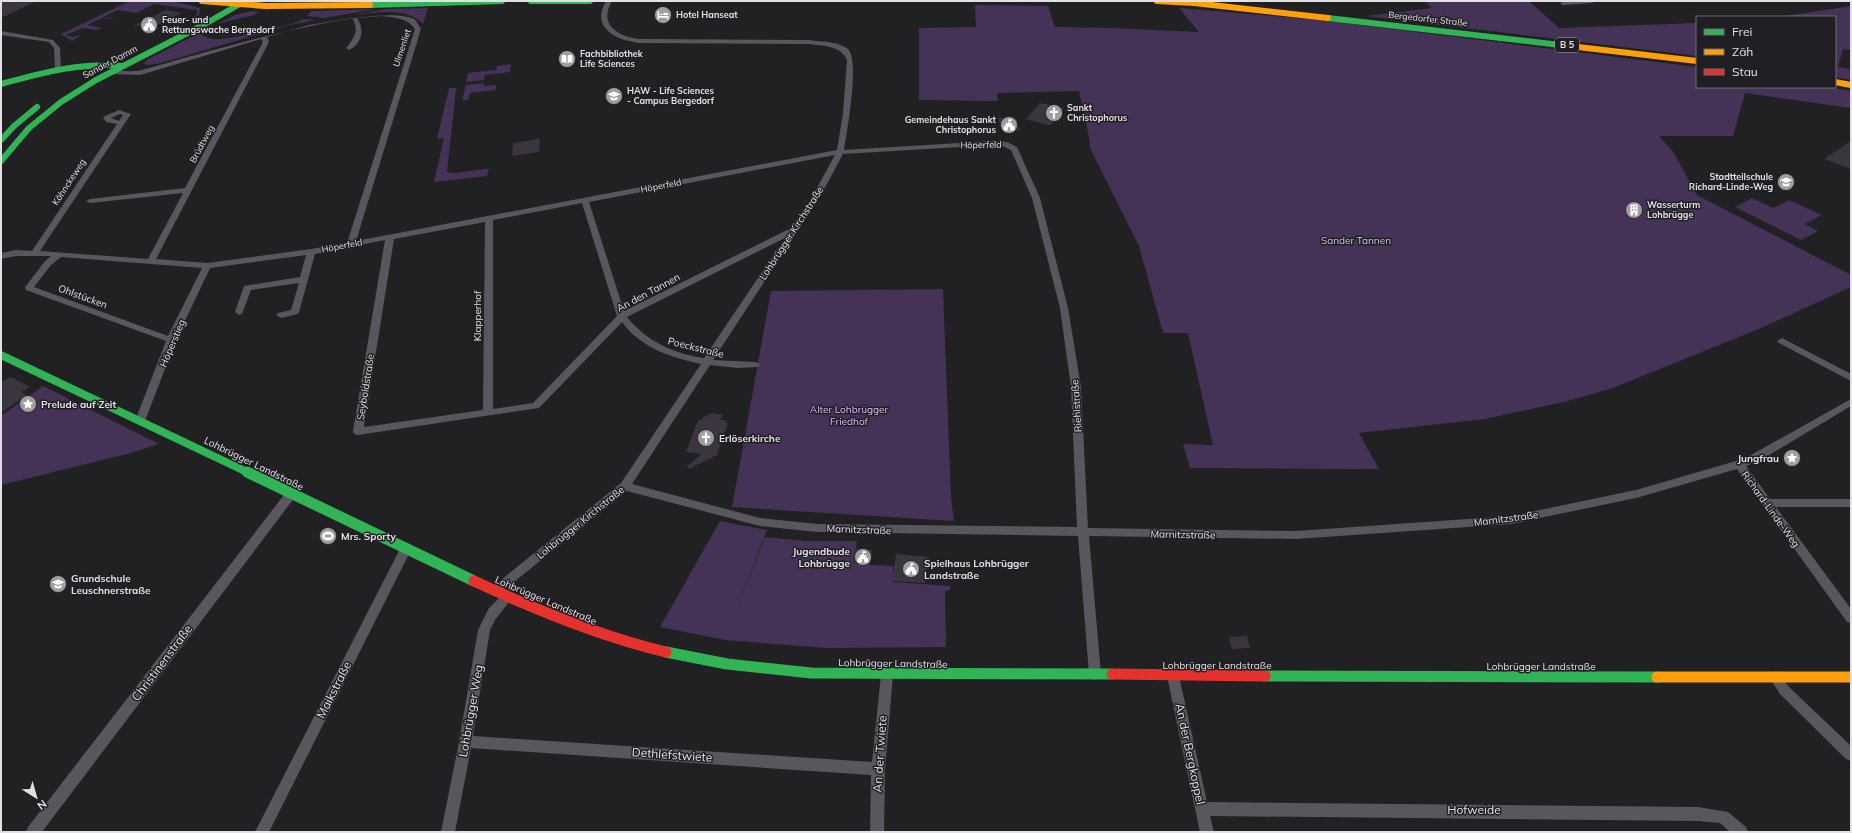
<svg xmlns="http://www.w3.org/2000/svg" width="1852" height="833" font-family="Mulish,sans-serif">
<rect width="100%" height="100%" fill="#212023"/>
<path fill="#443356" d="M130,1h42l28,7 -1,7 -6,3 4,-4v-4l-43,-6 -18,9 -18,-3 -15,7 16,3 -17,-2 -15,7 15,3 -5,2 -15,-2 -16,7 7,2 8,-2 -9,6 -11,-7z
M1424,1h105l30,27 138,-5v33l-331,-40 66,-8z
M975,5l73,1 7,21 57,1 87,4 -20,-24 141,12 377,47v20h132l22,4v17l-106,-15 -12,43h-74l15,17 23,42 154,80v12l-90,41 -148,60 -45,13 -83,18 -126,14 20,36 -189,-1 -7,-24 30,1 -25,-112h-25l-24,-87 -49,-98 -1,-11 -10,-46 -82,2 1,8 -79,-1v-72l57,-1z
M1851,6v44l-8,-1 -5,18 13,2v11l-16,-3v-60h-56z
M428,8l-5,16c-17,-18 -49,-11 -71,-9l34,-6z
M376,9l-52,9 -17,-2 4,-5z
M252,11l7,1 -5,3 -37,9 18,-9z
M303,19l13,1 -26,5 -129,38 -12,2 -6,-1 5,-5 63,-32h1l-12,7c4,2 9,5 15,5 13,1 78,-13 88,-20z
M511,64l-1,8 -25,3 -1,5 -18,2 2,-9 28,-3 1,-4z
M484,83v3l12,-1v5l-26,3 -2,7h-6l4,-15z
M449,88h7l-9,84 8,1 31,-4 3,1 -2,6 -53,6 10,-44 -7,1z
M1752,198l21,10 16,-8 33,15 -17,9 13,7 -17,9 -66,-33z
M943,289l8,208 3,24 -222,-14 39,-216z
M43,386l116,58 -32,10 -126,31v-69z
M720,521l47,9 -31,81 29,-74 40,4h52l-4,23 40,2v16l57,4v4l-5,1 1,56 -120,1 -101,-8 -65,-13z"/>
<path fill="#3b3540" d="M1,1h35l-35,17z
M166,10l16,3 -31,15 -17,-3z
M1040,103l11,2 13,3 -12,16 -3,1 -23,-6z
M998,118h14l9,12 -19,1z
M540,139l-1,13 -27,4 1,-13z
M1851,141v28l-27,-10z
M11,377l19,10 -9,5 5,3 -25,18v-31z
M711,413l12,2 -3,5h6l-1,3h3l-11,32 -28,14 -2,-3 15,-12 -16,-2 12,-32h3l1,-2z
M856,549l16,1 -2,15 -16,-1z
M896,554l33,3 -4,26 -33,-2z
M1247,636l3,12 -18,1 -3,-12z"/>
<g fill="none" stroke-linecap="round" stroke-linejoin="round">
<path fill="#5a565e" fill-rule="evenodd" d="M606,1h6c-14,24 6,35 27,38l170,1c12,2 29,1 39,9 12,11 -1,83 -4,101l149,-9 14,1 10,5 23,51 28,110 13,79 7,141 208,3 215,-15 125,-26 100,-29 15,-6 100,-56v7l-92,55 -13,5 24,33h81v8h-75l75,102v14l-4,-1 -110,-153 -101,29 -125,26 -215,15 -207,-3 12,138 -2,4 -4,2 -4,-2 -2,-4 -11,-138 -261,-4 -57,-6 -133,-35 -128,103 -4,2 -4,-2 -2,-3 2,-3 130,-105 80,-119c-31,-7 -60,-16 -79,-42l-83,86 -181,27 -4,-1 -1,-3 32,-191 -70,14 -16,58 -1,2 -17,4 -5,-3 2,-2 13,-3 8,-27 -48,7 -9,24 -3,1 -4,-3 9,-26 56,-9 6,-22 -96,13 -34,72 -31,81 -5,4 -5,-4 31,-80 -140,-51 -1,-2 1,-2 19,-25 6,-5h-35l-15,3v-6l15,-3 16,1 85,-127 -11,-2 -3,-5 16,-7 12,4 -91,137 108,8 35,-66 -93,10 -4,-2 4,-2 95,-11 78,-146 -2,-3 -121,36 -29,-1 -2,-1v-2c10,-2 22,2 33,-1 50,-13 232,-70 272,-51 3,2 5,7 7,10l-65,212 481,-91 6,-37 4,-53c-7,-15 -23,-14 -38,-16l-170,-1c-22,-3 -49,-14 -33,-42zM382,16c14,2 25,2 33,13l-68,214 -36,6 -104,14 -51,-4 113,-217 -2,-5 42,-12 43,-7c8,12 2,20 -6,30l3,2c13,-6 16,-21 8,-32zM120,114l3,1 -4,6 -8,-3zM993,145l9,1 9,4 21,48 28,110 11,79 6,140 -260,-3 -57,-6 -128,-34 78,-119 28,3 20,-1 2,-2 -2,-2 -3,-1 -42,-2 107,-163 23,-43zM835,155l-23,42 -21,31 -167,83 -35,-109zM582,203l35,113 -84,87 -40,6v-189zM485,222l-2,188 -119,17 30,-188zM785,238l-81,120c-30,-4 -58,-17 -77,-41zM61,257l141,11 -34,68 -134,-49 17,-22z
M1595,1l-3,2 -29,2 -3,-2 6,-2z
M1,31l52,9 7,8 1,21 -3,2 -3,-2 -1,-21 -5,-6 -48,-7z
M1782,338l69,36v7l-72,-38 -2,-2z
M291,490l4,1 1,3 -1,3 -253,335h-16l2,-5 259,-336z
M406,543l4,2 2,3 -143,284h-14l147,-287z
M507,592l4,2 2,3 -18,23 -5,10 -17,106 399,26 9,-87 2,-4 4,-2 4,2 2,4 -8,94 -1,63h-14l1,-57 -400,-27 -16,84h-14l18,-90 19,-112 11,-22 14,-14z
M1173,670l4,2 2,4 28,126 491,5 30,5 18,15 2,5h-18l-10,-9 -22,-2 -488,-5 4,16h-14l-33,-156 2,-4z
M1775,671l4,2 9,13 63,60v15l-5,-2 -66,-65 -11,-17 2,-4z"/>
<path stroke="#30b455" stroke-width="6" d="M531,1h59
M370,5l132,-4
M1328,18l250,29
M1,84c41,-11 79,-22 122,-18
M1,140l13,-14 23,-19
M1,161l28,-33 32,-26 35,-22 109,-56 40,-23"/>
<path stroke="#30b455" stroke-width="8" d="M1,355l248,118"/>
<path stroke="#30b455" stroke-width="11" d="M247,472l227,109
M666,652l61,12 84,9 301,1
M1265,676l392,1"/>
<path stroke="#ff9f0a" stroke-width="6" d="M202,1l63,5 105,-1
M1157,1l37,2 134,15
M1578,47l119,14
M1835,82l16,3"/>
<path stroke="#ff9f0a" stroke-width="11" d="M1657,677h194"/>
<path stroke="#e5322d" stroke-width="11" d="M474,581c62,29 125,55 192,71
M1112,674l153,2"/>
</g>
<defs>
<g id="hotel-disc" transform="scale(0.9)"><circle r="9.5" fill="#9f9da1" stroke="#211f24"/><path d="M-6-4.5h1.5V1H6V5H4.5V3h-9V5H-6ZM-4 0a1.8 1.8 0 1 1 3.6 0ZM.5 0V-2.5h3Q6-2.5 6 0Z" fill="#fff"/></g>
<g id="civic-disc" transform="scale(0.9)"><circle r="9.5" fill="#9f9da1" stroke="#211f24"/><path d="M-.6-6.5H3V-4.5H.6V-3L4-1V1h2V6H-6V1h2V-1L-.6-3ZM-1.2 2.5V6h2.4V2.5Z" fill="#fff"/></g>
<g id="library-disc" transform="scale(0.9)"><circle r="9.5" fill="#9f9da1" stroke="#211f24"/><path d="M-6-4Q-3-5.5-.7-3.5V5Q-3 3-6 4ZM6-4Q3-5.5 .7-3.5V5Q3 3 6 4Z" fill="#fff"/></g>
<g id="university-disc" transform="scale(0.9)"><circle r="9.5" fill="#9f9da1" stroke="#211f24"/><path d="M0-5L7-2L0 1L-7-2ZM-4 1L0 2.5L4 1V4Q0 6-4 4Z" fill="#fff"/></g>
<g id="church-disc" transform="scale(0.9)"><circle r="9.5" fill="#9f9da1" stroke="#211f24"/><path d="M-1.2-6h2.4v3.5h3.3v2.4h-3.3V6h-2.4V-.1h-3.3v-2.4h3.3Z" fill="#fff"/></g>
<g id="school-disc" transform="scale(0.9)"><circle r="9.5" fill="#9f9da1" stroke="#211f24"/><path d="M0-5L7-2L0 1L-7-2ZM-4 1L0 2.5L4 1V4Q0 6-4 4Z" fill="#fff"/></g>
<g id="building-disc" transform="scale(0.9)"><circle r="9.5" fill="#9f9da1" stroke="#211f24"/><path d="M-4-6H4V6H1V3H-1V6H-4ZM-2.5-4.3h1.7v1.8h-1.7ZM.8-4.3h1.7v1.8H.8ZM-2.5-1h1.7V.8h-1.7ZM.8-1h1.7V.8H.8Z" fill="#fff"/></g>
<g id="sight-disc" transform="scale(0.9)"><circle r="9.5" fill="#9f9da1" stroke="#211f24"/><path d="M0-6L1.8-2.2L6-1.7L2.9 1.2L3.7 5.4L0 3.3L-3.7 5.4L-2.9 1.2L-6-1.7L-1.8-2.2Z" fill="#fff"/></g>
<g id="stadium-disc" transform="scale(0.9)"><circle r="9.5" fill="#9f9da1" stroke="#211f24"/><path d="M0-5a6.5 5 0 1 0 0 10a6.5 5 0 1 0 0-10ZM-3.5-1.8h7v3.6h-7Z" fill="#fff"/></g>
</defs>
<g fill-rule="evenodd">
<use href="#hotel-disc" x="663" y="15"/>
<use href="#civic-disc" x="149" y="25"/>
<use href="#library-disc" x="567" y="59"/>
<use href="#university-disc" x="614" y="96"/>
<use href="#church-disc" x="1054" y="113"/>
<use href="#civic-disc" x="1009" y="125"/>
<use href="#school-disc" x="1786" y="182"/>
<use href="#building-disc" x="1634" y="210"/>
<use href="#sight-disc" x="28" y="404"/>
<use href="#church-disc" x="706" y="438"/>
<use href="#sight-disc" x="1792" y="458"/>
<use href="#stadium-disc" x="328" y="536"/>
<use href="#civic-disc" x="863" y="557"/>
<use href="#civic-disc" x="911" y="569"/>
<use href="#school-disc" x="58" y="584"/>
</g>
<g text-anchor="middle" stroke-width="3" stroke-linejoin="round" paint-order="stroke">
<g font-size="9" font-weight="bold" fill="#e3e1e5" stroke="#211f24" text-anchor="start">
<text x="676" y="18">Hotel Hanseat</text>
<text x="162" y="23">Feuer- und<tspan x="162" dy="10">Rettungswache Bergedorf</tspan></text>
<text x="580" y="57">Fachbibliothek<tspan x="580" dy="10">Life Sciences</tspan></text>
<text x="627" y="94">HAW - Life Sciences<tspan x="627" dy="10">- Campus Bergedorf</tspan></text>
<text x="1067" y="111">Sankt<tspan x="1067" dy="10">Christophorus</tspan></text>
<text x="996" y="123" text-anchor="end">Gemeindehaus Sankt<tspan x="996" dy="10">Christophorus</tspan></text>
<text x="1773" y="180" text-anchor="end">Stadtteilschule<tspan x="1773" dy="10">Richard-Linde-Weg</tspan></text>
<text x="1647" y="208">Wasserturm<tspan x="1647" dy="10">Lohbrügge</tspan></text>
</g>
<g font-size="9" fill="#e3e1e5" stroke="#211f24">
<text transform="translate(1428 19) rotate(6)" y="3">Bergedorfer Straße</text>
<text transform="translate(402 48) rotate(-72)" y="3">Ulmenliet</text>
<text transform="translate(110 62) rotate(-28)" y="3">Sander Damm</text>
<text transform="translate(202 144) rotate(-62)" y="3">Brüdtweg</text>
<text transform="translate(981 145) rotate(-1)" y="3">Höperfeld</text>
<text transform="translate(69 182) rotate(-57)" y="3">Köhnckeweg</text>
<text transform="translate(661 186) rotate(-11)" y="3">Höperfeld</text>
<text transform="translate(342 246) rotate(-11)" y="3">Höperfeld</text>
</g>
<rect fill="#211f24" stroke="#a9a7ab" stroke-width="1" x="1555" y="38" width="24" height="14" rx="3"/>
<g font-size="9" font-weight="bold" fill="#e3e1e5">
<text x="1567" y="48">B 5</text>
</g>
<g font-size="10" fill="#e3e1e5" stroke="#211f24">
<text transform="translate(791 233) rotate(-57)" y="4">Lohbrügger Kirchstraße</text>
<text transform="translate(648 292) rotate(-28)" y="4">An den Tannen</text>
<text transform="translate(83 296) rotate(20)" y="4">Ohlstücken</text>
<text transform="translate(477 316) rotate(-90)" y="4">Klapperhof</text>
<text transform="translate(172 343) rotate(-67)" y="4">Höperstieg</text>
<text transform="translate(696 347) rotate(14)" y="4">Poeckstraße</text>
<text transform="translate(365 387) rotate(-81)" y="4">Seyboldstraße</text>
<text transform="translate(1076 406) rotate(-94)" y="4">Riehlstraße</text>
<text transform="translate(254 463) rotate(26)" y="4">Lohbrügger Landstraße</text>
<text transform="translate(1771 509) rotate(54)" y="4">Richard-Linde-Weg</text>
<text transform="translate(1506 518) rotate(-7)" y="4">Marnitzstraße</text>
<text transform="translate(580 522) rotate(-39)" y="4">Lohbrügger Kirchstraße</text>
<text transform="translate(859 529) rotate(2)" y="4">Marnitzstraße</text>
<text transform="translate(1183 534) rotate(1)" y="4">Marnitzstraße</text>
<text transform="translate(546 600) rotate(23)" y="4">Lohbrügger Landstraße</text>
<text transform="translate(893 663) rotate(1)" y="4">Lohbrügger Landstraße</text>
<text x="1217" y="669">Lohbrügger Landstraße</text>
<text x="1541" y="670">Lohbrügger Landstraße</text>
</g>
<g font-size="10" fill="#dac1f4" stroke="#211f24">
<text x="1356" y="244">Sander Tannen</text>
<text x="849" y="413">Alter Lohbrügger<tspan x="849" dy="12">Friedhof</tspan></text>
</g>
<g font-size="10" font-weight="bold" fill="#e3e1e5" stroke="#211f24" text-anchor="start">
<text x="41" y="408">Prelude auf Zeit</text>
<text x="719" y="442">Erlöserkirche</text>
<text x="1779" y="462" text-anchor="end">Jungfrau</text>
<text x="341" y="540">Mrs. Sporty</text>
<text x="850" y="555" text-anchor="end">Jugendbude<tspan x="850" dy="12">Lohbrügge</tspan></text>
<text x="924" y="567">Spielhaus Lohbrügger<tspan x="924" dy="12">Landstraße</tspan></text>
<text x="71" y="582">Grundschule<tspan x="71" dy="12">Leuschnerstraße</tspan></text>
</g>
<g font-size="12" fill="#e3e1e5" stroke="#211f24">
<text transform="translate(162 663) rotate(-53)" y="4">Christinenstraße</text>
<text transform="translate(334 690) rotate(-63)" y="4">Maikstraße</text>
<text transform="translate(471 711) rotate(-80)" y="4">Lohbrügger Weg</text>
<text transform="translate(880 754) rotate(-86)" y="4">An der Twiete</text>
<text transform="translate(1190 754) rotate(78)" y="4">An der Bergkoppel</text>
<text transform="translate(672 755) rotate(4)" y="4">Dethlefstwiete</text>
<text x="1474" y="814">Hofweide</text>
</g>
</g>
<rect width="1852" height="833" fill="none" stroke="#e3e1e5" stroke-width="4"/>
<rect x="1696" y="16" width="140" height="72" fill="#211f24" stroke="#6f6d71"/>
<rect x="1704" y="29" width="20" height="6" fill="#30b455" stroke="#6f6d71"/>
<text x="1732" y="36" font-size="12" fill="#e3e1e5">Frei</text>
<rect x="1704" y="49" width="20" height="6" fill="#ff9f0a" stroke="#6f6d71"/>
<text x="1732" y="56" font-size="12" fill="#e3e1e5">Zäh</text>
<rect x="1704" y="69" width="20" height="6" fill="#e5322d" stroke="#6f6d71"/>
<text x="1732" y="76" font-size="12" fill="#e3e1e5">Stau</text>
<g transform="translate(36 797) rotate(143)" stroke="#211f24" stroke-width="3" paint-order="stroke">
<path d="M0-3L7 15L0 10L-7 15Z" fill="#e3e1e5"/>
<text y="-6" font-size="11" font-weight="bold" text-anchor="middle" fill="#e3e1e5">N</text>
</g>
</svg>
